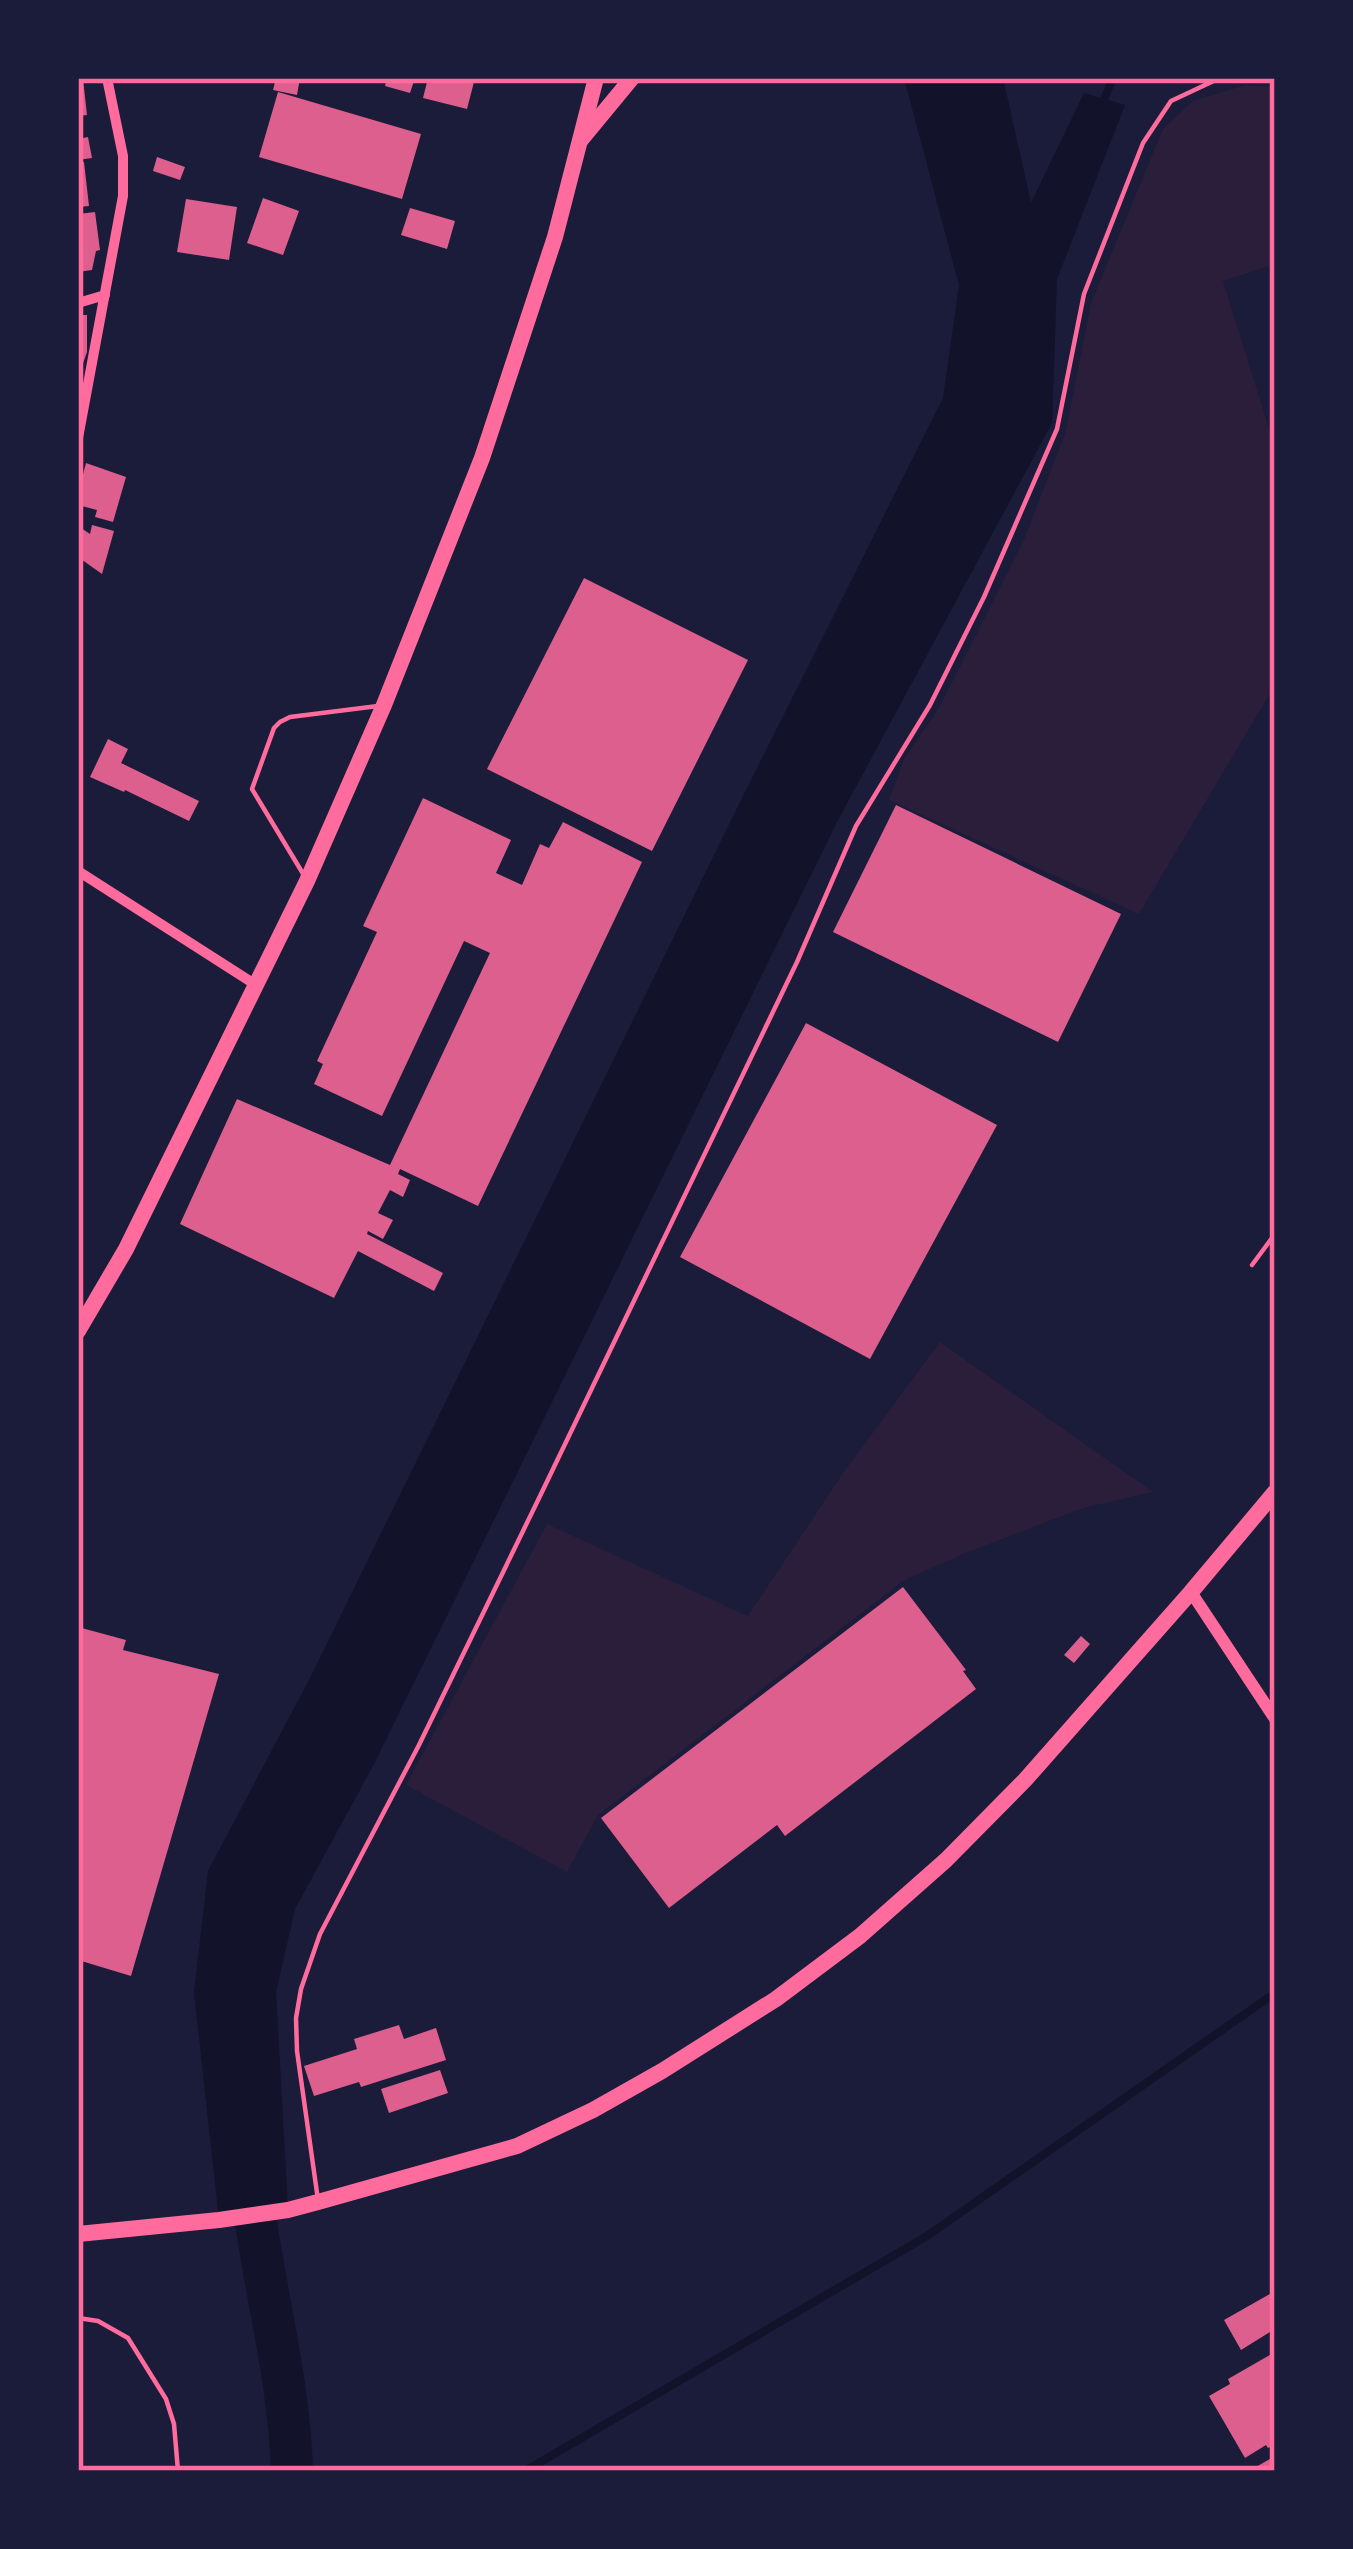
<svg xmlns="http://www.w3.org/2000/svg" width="1353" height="2549" font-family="'Source Sans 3',sans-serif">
<rect width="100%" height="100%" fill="#1b1b3a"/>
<path fill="#2a1e3b" d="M1245,85l30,2v177l-52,17 52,167v237l-136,229 -250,-114 15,-41 35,-51 84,-166 42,-108 26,-131 72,-174 30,-28z
M940,1342l213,150 -70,16 -120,46 -60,27 -305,234 -31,57 -161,-87 141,-261 201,92 95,-143z"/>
<path fill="#12122b" d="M904,78h99l28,125 53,-110 41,12 -68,174 -5,144 -214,397 -464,944 -79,145 -19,83 12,218 -69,10 -25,-228 14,-121 102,-193 436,-888 197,-392 16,-113z"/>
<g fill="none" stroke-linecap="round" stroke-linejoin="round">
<path stroke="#12122b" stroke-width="8" d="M1102,104l11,-26
M525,2471l402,-235 348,-243"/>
<path stroke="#12122b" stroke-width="42" d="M249,2170c10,101 40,200 43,301"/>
</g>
<path fill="#dd5f8e" d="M276,78h24l-3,17 -24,-5z
M387,78h28l-5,15 -25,-7z
M428,78h47l-8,31 -44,-11z
M78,79h5l4,36 -9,1z
M278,92l143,42 -19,65 -143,-42z
M88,137l4,21 -14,2v-21z
M157,157l28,10 -5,13 -27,-9z
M84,162l5,44 -11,1v-44z
M263,198l36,13 -16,44 -36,-12z
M186,199l51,8 -8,53 -52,-8z
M410,208l45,13 -8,28 -46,-14z
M95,212l5,38 -4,1 -4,19 -14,2v-58z
M78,315h9v37l-8,23z
M86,463l40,14 -13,45 -18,-5 2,-7 -19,-5v-12z
M92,525l22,6 -12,43 -24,-17v-31l12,8z
M584,578l164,82 -96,191 -165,-82z
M108,739l20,10 -7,14 78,38 -10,20 -64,-31 -1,2 -34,-15z
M423,798l88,42 -15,33 26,12 18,-41 9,4 14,-26 79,40 -164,344 -78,-37 -2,5 12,6 -7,17 -13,-7 -12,23 15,7 -10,19 -15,-8 -1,3 76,39 -9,18 -76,-40 -24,47 -154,-74 57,-125 153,66 100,-212 -26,-12 -82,175 -68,-32 9,-20 -6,-3 60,-129 -14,-6z
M896,805l225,109 -63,128 -225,-110z
M806,1023l191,102 -127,234 -190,-102z
M903,1587l63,83 -3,1 13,18 -191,147 -8,-11 -108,83 -68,-90z
M78,1627l48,13 -3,10 96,24 -88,302 -53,-16z
M1081,1636l9,8 -16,19 -10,-8z
M399,2025l5,14 32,-11 10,32 -85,27 -2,-5 -45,14 -10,-30 53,-17 -3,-10z
M440,2070l8,23 -59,20 -8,-24z
M1275,2291v38l-34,21 -17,-30z
M1275,2352v93l-7,3 -2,-3 -21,13 -36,-62 21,-12 -2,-5z
M1275,2456v15h-26z"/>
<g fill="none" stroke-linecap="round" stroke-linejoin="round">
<path stroke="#ff6b9d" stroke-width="4.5" d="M305,877l-53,-88 22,-61 6,-6 10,-5 88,-11
M1252,1265l23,-31
M318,2200l-21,-149 -1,-33 5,-29 19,-55 99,-189 122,-251 256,-532 59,-136 74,-121 54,-108 73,-168 27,-135 59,-151 28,-42 49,-23
M78,2318l20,3 30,17 38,61 8,25 4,47"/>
<path stroke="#ff6b9d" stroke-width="10" d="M78,303l27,-8
M78,438l45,-242v-40l-16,-78
M78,871l178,114"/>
<path stroke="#ff6b9d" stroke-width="12" d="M1191,1592l84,127"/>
<path stroke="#ff6b9d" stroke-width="16" d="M580,141l52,-63"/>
<path stroke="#ff6b9d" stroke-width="16" d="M78,1331l48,-82 181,-368 77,-176 98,-247 73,-221 41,-159
M78,2234l141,-14 69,-10 30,-8 199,-56 76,-36 69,-39 114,-72 84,-63 86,-76 79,-80 166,-188 84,-100"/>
</g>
<rect width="1353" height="2549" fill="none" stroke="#1b1b3a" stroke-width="162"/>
<rect x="81" y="81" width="1191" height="2387" fill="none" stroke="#ff6b9d" stroke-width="4.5"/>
</svg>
